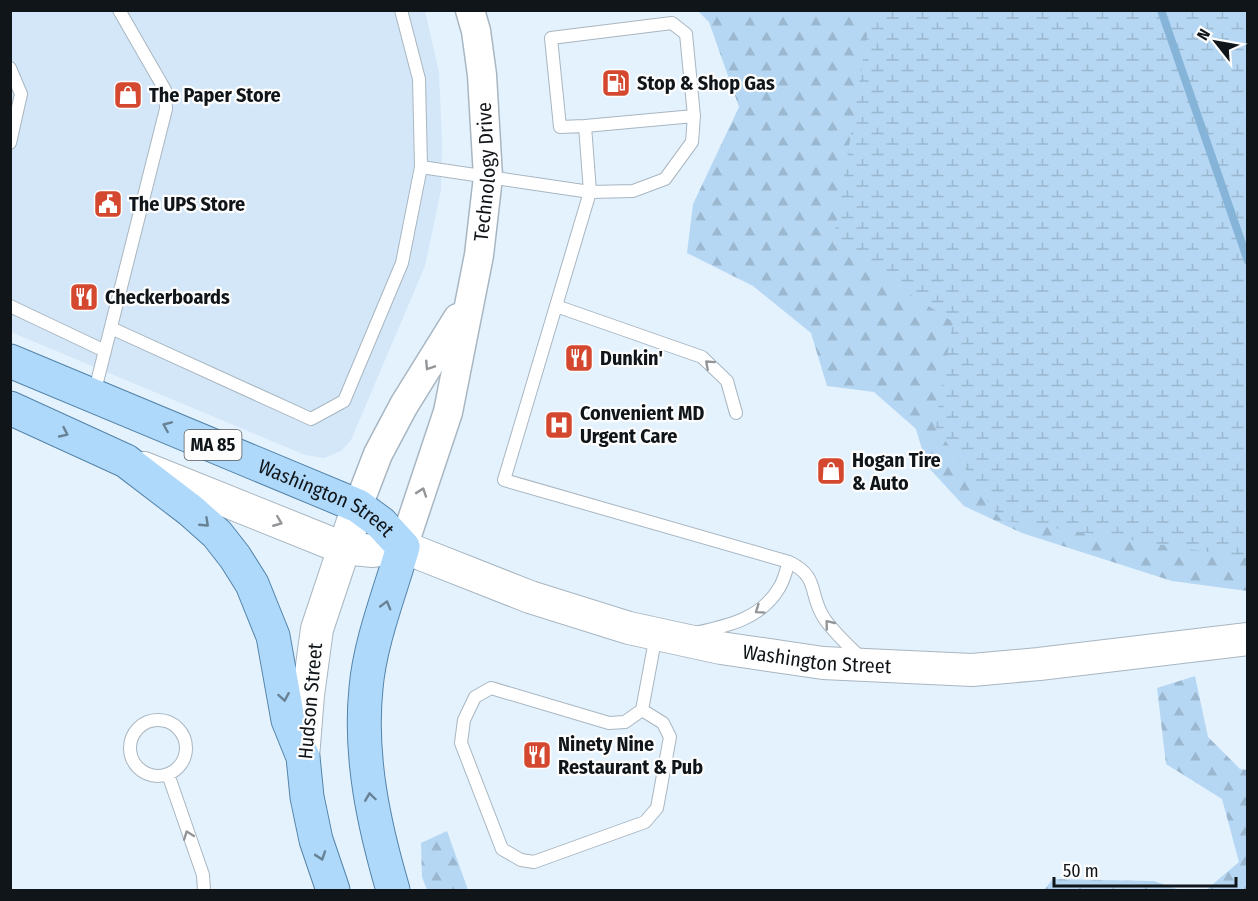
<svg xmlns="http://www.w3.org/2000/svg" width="1258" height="901" font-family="'Fira Sans Condensed',sans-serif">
<defs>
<pattern id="forest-firs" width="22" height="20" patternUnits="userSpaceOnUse" patternTransform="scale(1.5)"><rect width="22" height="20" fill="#b5d7f3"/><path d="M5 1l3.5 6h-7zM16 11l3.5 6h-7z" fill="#9bb8d0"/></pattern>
<pattern id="wetland-marsh" width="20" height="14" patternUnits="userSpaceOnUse" patternTransform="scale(1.5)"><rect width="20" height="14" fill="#b5d7f3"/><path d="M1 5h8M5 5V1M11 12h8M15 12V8" fill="none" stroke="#9bb8d0"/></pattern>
</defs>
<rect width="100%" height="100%" fill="#e4f2fe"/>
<path fill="#d3e7f8" d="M11,11h414l14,61 3,71 -1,47 -16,76 -74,174 -10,11 -17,7 -19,-3 -294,-123z"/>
<path fill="url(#forest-firs)" d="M698,11h549v580l-75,-10 -150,-48 -58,-27 -37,-40 -11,-37 -42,-37 -47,-6 -16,-53 -58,-47 -66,-33 6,-49 46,-97 -30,-85z
M1195,676l13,61 32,32 7,1v120h-41l33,-28 -17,-63 -56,-35 -9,-76z
M447,831l21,59h-41l-5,-13 -1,-34z
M1053,879l101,2 26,9h-136z"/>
<path fill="url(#wetland-marsh)" d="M871,11h376v547l-246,-38 -66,-94 18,-104 -120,-78z"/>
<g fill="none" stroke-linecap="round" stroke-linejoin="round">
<path stroke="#85b4d8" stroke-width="8" d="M1161,10l87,251"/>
<g stroke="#a8b6c1" stroke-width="14">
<path id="service" d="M10,68l11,26 -11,49
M694,116l-2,26 -27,37 -32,12 -43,1 -5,-66z
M585,126l-25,1 -9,-89 121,-15 14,11 8,82
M421,167l169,25 -86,288 285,82c31,15 19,31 35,56 10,15 25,28 38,41
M10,306l95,45
M556,306l146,51 25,24 9,32
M111,328l200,91 33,-18 58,-138 19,-96 -2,-88 -18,-69
M94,394l72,-285 -1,-19 -46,-80
M695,633c32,-7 66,-14 84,-45 5,-7 7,-18 10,-26
M642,710l-17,12 -16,1 -118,-35 -16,9 -11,23 -3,23 41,106 19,11 13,2 111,-40 12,-14 13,-71 -7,-14 -21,-13 14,-75
M130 748a28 28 0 1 1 56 0a28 28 0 1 1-56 0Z
M168,774l35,101 1,15"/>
</g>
<g stroke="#a8b6c1" stroke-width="31">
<g id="tertiary">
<path d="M358,506l20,-52 26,-49 54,-87"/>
<path id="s1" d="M403,547l45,-135 31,-157 9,-78 -6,-102 -6,-44 -6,-21"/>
</g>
</g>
<g stroke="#a8b6c1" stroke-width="34">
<g id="secondary">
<path id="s2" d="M144,468l199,80 30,3 30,-4 127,50 99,31 92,20 102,15 149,7 67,-6 209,-25"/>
<path d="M303,757l5,-62 9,-66 41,-123"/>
</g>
</g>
<g stroke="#5484a9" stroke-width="35">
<g id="primary">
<path id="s3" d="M10,361l348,145 23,17 22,24c-13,45 -33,95 -37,141 -7,69 8,137 27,202"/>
<path d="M10,408l116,53 64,49 27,24 18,23 17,27 21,52 15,84 15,37 4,40 9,43 17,50"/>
</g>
</g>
<use href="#service" stroke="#fff" stroke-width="12"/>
<use href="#tertiary" stroke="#fff" stroke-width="28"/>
<use href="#secondary" stroke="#fff" stroke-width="32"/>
<use href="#primary" stroke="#afd9fa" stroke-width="33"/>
</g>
<defs><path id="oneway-chevron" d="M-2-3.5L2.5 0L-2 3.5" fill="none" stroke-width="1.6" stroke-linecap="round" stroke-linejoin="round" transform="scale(1.5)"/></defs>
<g stroke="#939698">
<use href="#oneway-chevron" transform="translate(709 364) rotate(-138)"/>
<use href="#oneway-chevron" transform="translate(429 366) rotate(123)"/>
<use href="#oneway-chevron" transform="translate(422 492) rotate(-71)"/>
<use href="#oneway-chevron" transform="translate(278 522) rotate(22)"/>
<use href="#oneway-chevron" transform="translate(759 610) rotate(145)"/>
<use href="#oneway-chevron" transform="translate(829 624) rotate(-129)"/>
<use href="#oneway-chevron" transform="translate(188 835) rotate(-110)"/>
</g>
<g stroke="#678195">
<use href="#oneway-chevron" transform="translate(167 426) rotate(-157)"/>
<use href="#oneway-chevron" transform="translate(64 433) rotate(25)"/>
<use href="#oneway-chevron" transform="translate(205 523) rotate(43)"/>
<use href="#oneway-chevron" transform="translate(386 605) rotate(-74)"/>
<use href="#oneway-chevron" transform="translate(284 697) rotate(80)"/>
<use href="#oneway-chevron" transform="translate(370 797) rotate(-98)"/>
<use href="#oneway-chevron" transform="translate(321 856) rotate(71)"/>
</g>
<defs>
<g id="fuel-square" transform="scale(1.5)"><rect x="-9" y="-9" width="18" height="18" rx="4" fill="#d4482f" stroke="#fdfdfd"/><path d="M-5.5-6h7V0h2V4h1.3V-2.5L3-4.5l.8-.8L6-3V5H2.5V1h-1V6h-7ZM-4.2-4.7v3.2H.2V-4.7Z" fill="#fff"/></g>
<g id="shop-square" transform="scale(1.5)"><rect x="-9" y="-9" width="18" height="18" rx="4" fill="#d4482f" stroke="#fdfdfd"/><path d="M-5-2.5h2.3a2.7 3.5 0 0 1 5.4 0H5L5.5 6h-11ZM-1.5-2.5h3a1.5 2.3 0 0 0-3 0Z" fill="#fff"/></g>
<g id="civic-square" transform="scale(1.5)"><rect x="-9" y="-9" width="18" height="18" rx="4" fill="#d4482f" stroke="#fdfdfd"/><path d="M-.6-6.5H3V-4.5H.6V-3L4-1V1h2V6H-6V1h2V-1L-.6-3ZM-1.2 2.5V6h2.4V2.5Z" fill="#fff"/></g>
<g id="restaurant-square" transform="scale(1.5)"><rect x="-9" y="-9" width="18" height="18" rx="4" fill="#d4482f" stroke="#fdfdfd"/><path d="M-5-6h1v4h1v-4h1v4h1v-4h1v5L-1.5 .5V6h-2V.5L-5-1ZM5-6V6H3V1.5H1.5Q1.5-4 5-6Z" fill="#fff"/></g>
<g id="hospital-square" transform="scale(1.5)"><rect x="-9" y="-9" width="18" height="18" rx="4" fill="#d4482f" stroke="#fdfdfd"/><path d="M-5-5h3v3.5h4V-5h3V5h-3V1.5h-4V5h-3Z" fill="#fff"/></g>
</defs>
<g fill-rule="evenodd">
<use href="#fuel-square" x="616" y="83"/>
<use href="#shop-square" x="128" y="95"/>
<use href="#civic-square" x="108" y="204"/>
<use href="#restaurant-square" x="84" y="297"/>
<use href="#restaurant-square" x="579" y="358"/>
<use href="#hospital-square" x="559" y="425"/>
<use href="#shop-square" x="831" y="471"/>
<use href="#restaurant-square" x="537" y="755"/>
</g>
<g text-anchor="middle" stroke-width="4.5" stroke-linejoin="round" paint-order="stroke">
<rect fill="#fdfdfd" stroke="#575b5d" stroke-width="1.5" x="184.5" y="430" width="57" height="30" rx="4.5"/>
<g font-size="18" font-weight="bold" fill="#101519">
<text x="213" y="451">MA 85</text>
</g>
<g font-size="20" font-weight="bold" fill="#101519" stroke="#fdfdfd" text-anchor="start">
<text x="637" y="90">Stop &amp; Shop Gas</text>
<text x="149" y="102">The Paper Store</text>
<text x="129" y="211">The UPS Store</text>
<text x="105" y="304">Checkerboards</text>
<text x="600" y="365">Dunkin'</text>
<text x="580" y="420">Convenient MD<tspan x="580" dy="23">Urgent Care</tspan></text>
<text x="852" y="467">Hogan Tire<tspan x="852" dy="23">&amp; Auto</tspan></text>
<text x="558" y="751">Ninety Nine<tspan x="558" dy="23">Restaurant &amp; Pub</tspan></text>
</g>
<g font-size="20" fill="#101519" stroke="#fdfdfd">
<text dy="7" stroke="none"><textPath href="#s1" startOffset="386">Technology Drive</textPath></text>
<text dy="7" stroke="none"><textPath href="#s3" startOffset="345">Washington Street</textPath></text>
<text dy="7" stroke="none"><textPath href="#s2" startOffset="706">Washington Street</textPath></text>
<text transform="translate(310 701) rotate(-85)" y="7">Hudson Street</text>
</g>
</g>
<rect width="1258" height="901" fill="none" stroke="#101519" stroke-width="24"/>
<g transform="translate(1216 42) rotate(301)" stroke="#fdfdfd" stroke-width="4.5" paint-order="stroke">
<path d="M0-4.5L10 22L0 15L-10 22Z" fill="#101519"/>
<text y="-9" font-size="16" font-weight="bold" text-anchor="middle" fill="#101519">N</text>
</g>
<path d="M1054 877v9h182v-9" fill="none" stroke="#101519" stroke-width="3"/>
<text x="1063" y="877" font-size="18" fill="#101519" stroke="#fdfdfd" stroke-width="4.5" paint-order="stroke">50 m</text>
</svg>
